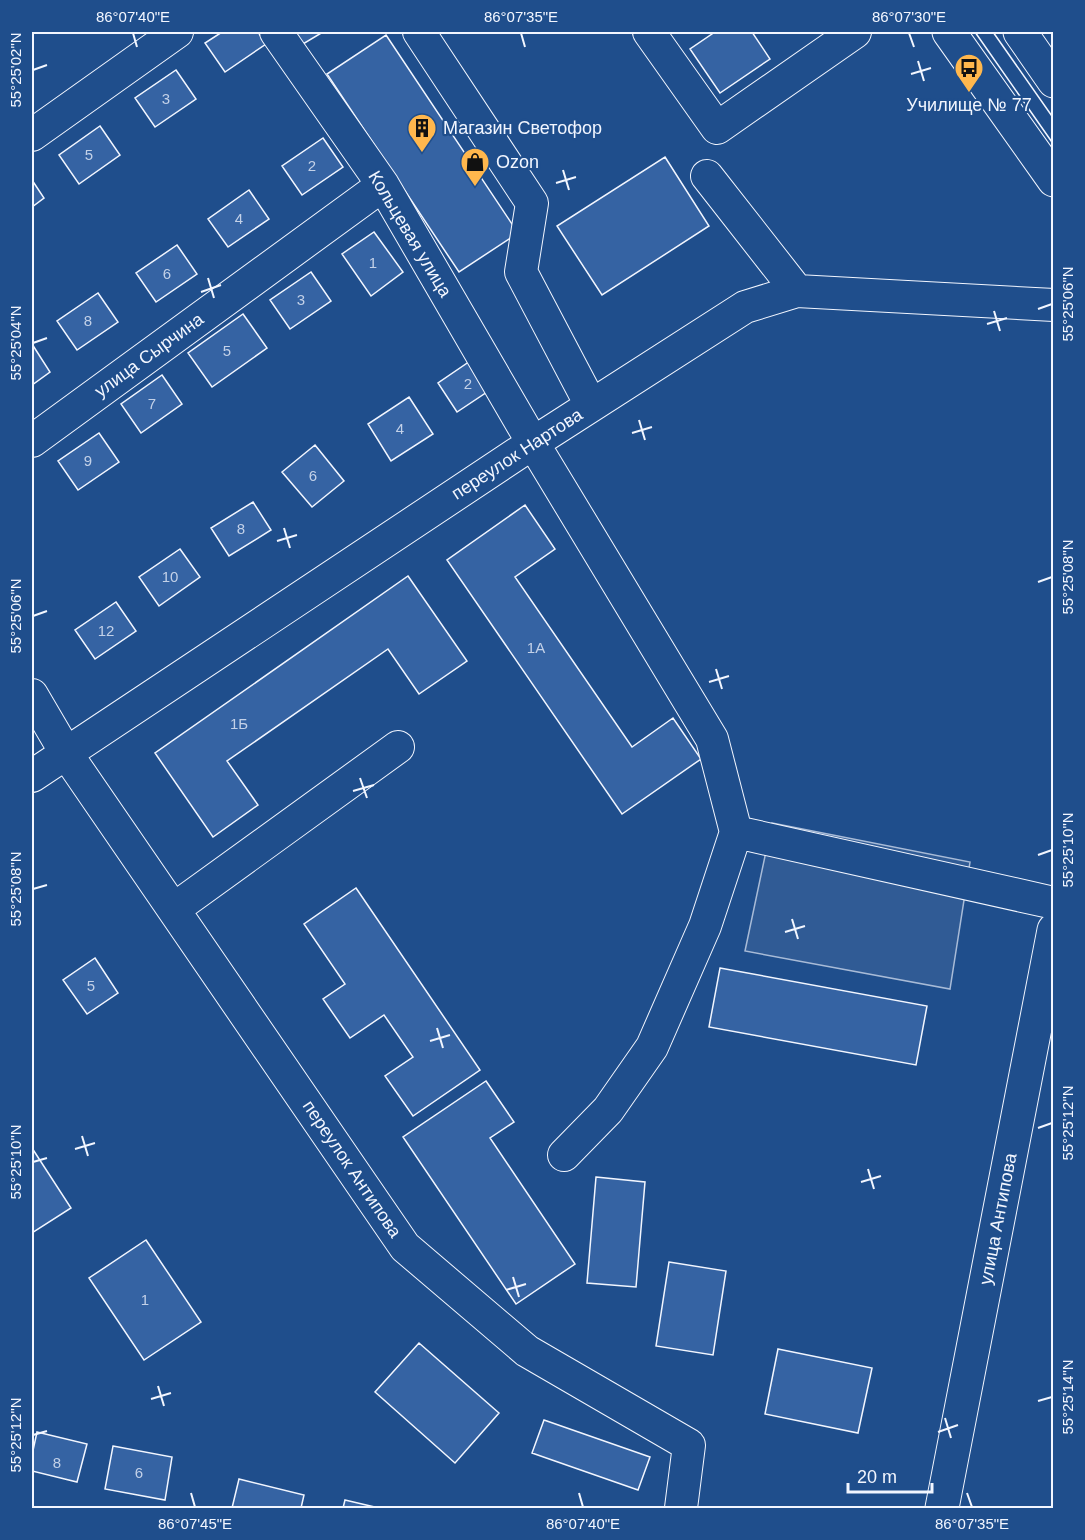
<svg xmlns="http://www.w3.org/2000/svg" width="1085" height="1540" font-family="Helvetica,sans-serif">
<rect width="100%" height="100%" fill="#1f4e8c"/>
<path fill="#305b95" stroke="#a8bbd7" stroke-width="1.5" d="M772,823l198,39 -20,127 -205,-38z"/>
<path fill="#3563a3" stroke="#f2f6ff" stroke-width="1.5" d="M222,32h36l8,12 -41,28 -20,-29z
M295,32h28l-20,12z
M715,32h37l18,27 -50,34 -30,-44z
M386,35l132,198 -59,39 -132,-198z
M176,70l20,29 -41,28 -20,-29z
M100,126l20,29 -41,29 -20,-29z
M323,138l20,29 -41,28 -20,-29z
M665,157l44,69 -107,69 -45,-69z
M32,180l12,18 -12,9z
M249,190l20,29 -41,28 -20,-28z
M374,232l29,40 -32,24 -29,-42z
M177,245l20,29 -41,28 -20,-29z
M311,272l20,29 -41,28 -20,-29z
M98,293l20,29 -41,28 -20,-29z
M243,314l24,34 -55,39 -24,-34z
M32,344l18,28 -18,13z
M479,355l20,29 -42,28 -19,-29z
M162,375l20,29 -41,29 -20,-29z
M409,397l24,37 -42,27 -23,-37z
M99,433l20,29 -41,28 -20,-29z
M315,445l29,36 -32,26 -30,-35z
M253,502l18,28 -42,26 -18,-28z
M525,505l30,44 -40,28 117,170 41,-29 28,41 -79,55 -175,-254z
M180,549l20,28 -41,29 -20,-29z
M408,576l59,85 -48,33 -31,-45 -161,112 31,44 -45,32 -58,-84z
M116,602l20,29 -41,28 -20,-29z
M356,888l124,182 -67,46 -28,-40 28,-19 -29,-42 -34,23 -27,-39 22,-15 -41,-60z
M95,958l23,35 -31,21 -24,-34z
M720,968l207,38 -11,59 -207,-38z
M486,1081l28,41 -24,16 85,126 -59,40 -113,-167z
M32,1148l39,60 -39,25z
M596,1177l49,5 -9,105 -49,-4z
M146,1240l55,82 -57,38 -55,-82z
M669,1262l57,9 -13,84 -57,-9z
M419,1343l80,70 -44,50 -80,-71z
M778,1349l94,19 -14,65 -93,-19z
M544,1420l106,37 -12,33 -106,-37z
M37,1432l50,12 -10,38 -45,-11v-16z
M113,1446l59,11 -7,43 -60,-11z
M239,1479l65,16 -3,13h-69z
M345,1500l34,8h-36z"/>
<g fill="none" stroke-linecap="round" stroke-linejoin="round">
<g stroke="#f2f6ff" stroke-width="34">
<path id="minor" d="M276,32l107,153 150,258 179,296 24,93 318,71
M419,32l113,171 -11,69 70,133
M649,32l68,96 138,-96
M32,135l145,-103
M707,176l90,115
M32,441l351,-256
M32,695l34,58 339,494 122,104 162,94 -8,63
M32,776l501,-333 212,-136 52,-16 257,14
M174,909l224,-162
M564,1155l44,-45 44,-63 53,-121 31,-94"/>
</g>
<g stroke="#f2f6ff" stroke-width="35">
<path id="major" d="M949,32l105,148
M1020,32l34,49
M942,1508l112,-578"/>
</g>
<use href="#minor" stroke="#1f4e8c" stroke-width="32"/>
<use href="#major" stroke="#1f4e8c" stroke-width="33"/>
<path stroke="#f2f6ff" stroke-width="1.5" d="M975,32l79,113
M993,32l61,87"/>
</g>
<path fill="none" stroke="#f2f6ff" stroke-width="2" d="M133,33l4,14M521,33l4,14M909,33l5,14M918,61l6,20M33,70l14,-5M911,74l20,-6M563,170l6,20M556,183l20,-6M208,278l6,20M201,292l20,-7M1038,309l14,-5M994,311l6,20M987,324l20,-6M33,343l14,-5M639,420l6,20M632,433l20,-6M284,528l6,20M277,541l20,-6M1038,582l14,-5M33,616l14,-5M716,669l6,20M709,682l20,-6M360,778l7,20M353,791l21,-6M1038,855l14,-5M33,889l14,-4M792,919l6,20M785,932l20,-6M437,1028l6,20M430,1041l20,-6M1038,1128l14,-5M82,1136l6,20M75,1149l20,-6M33,1162l14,-4M868,1169l6,20M861,1182l20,-6M513,1277l6,20M506,1290l20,-6M158,1386l6,20M151,1399l20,-6M1038,1401l14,-4M945,1418l6,20M938,1432l20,-7M33,1435l14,-4M191,1493l4,14M579,1493l4,14M967,1493l5,14"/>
<defs>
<g id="bus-pin" transform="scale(1.5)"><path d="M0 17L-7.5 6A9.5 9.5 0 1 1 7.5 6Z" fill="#ffb74d" stroke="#1f4e8c"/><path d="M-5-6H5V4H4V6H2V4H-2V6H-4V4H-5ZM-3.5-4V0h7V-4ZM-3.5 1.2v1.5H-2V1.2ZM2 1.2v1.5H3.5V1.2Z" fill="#111"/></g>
<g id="building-pin" transform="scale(1.5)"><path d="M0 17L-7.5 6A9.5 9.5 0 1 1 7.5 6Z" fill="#ffb74d" stroke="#1f4e8c"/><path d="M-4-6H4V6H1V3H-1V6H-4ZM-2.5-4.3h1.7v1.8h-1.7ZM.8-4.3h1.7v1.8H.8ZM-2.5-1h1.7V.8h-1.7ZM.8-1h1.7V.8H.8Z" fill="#111"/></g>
<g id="shop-pin" transform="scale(1.5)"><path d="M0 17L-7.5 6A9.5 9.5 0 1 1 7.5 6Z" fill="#ffb74d" stroke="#1f4e8c"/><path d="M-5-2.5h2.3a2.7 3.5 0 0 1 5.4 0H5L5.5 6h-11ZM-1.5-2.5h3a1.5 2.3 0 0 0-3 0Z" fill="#111"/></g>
</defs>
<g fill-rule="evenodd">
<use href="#bus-pin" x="969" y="68"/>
<use href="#building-pin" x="422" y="128"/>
<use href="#shop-pin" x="475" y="162"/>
</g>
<g text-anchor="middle" stroke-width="4.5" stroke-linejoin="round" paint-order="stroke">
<g font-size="15" fill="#c3d1e8">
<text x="166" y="104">3</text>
<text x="89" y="160">5</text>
<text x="312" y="171">2</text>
<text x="239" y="224">4</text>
<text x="373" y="268">1</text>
<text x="167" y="279">6</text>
<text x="301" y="305">3</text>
<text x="88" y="326">8</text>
<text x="227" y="356">5</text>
<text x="468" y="389">2</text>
<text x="152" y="409">7</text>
<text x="400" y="434">4</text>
<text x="88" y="466">9</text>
<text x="313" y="481">6</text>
<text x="241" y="534">8</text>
<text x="170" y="582">10</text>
<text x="106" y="636">12</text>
<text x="536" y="653">1А</text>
<text x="239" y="729">1Б</text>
<text x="91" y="991">5</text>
<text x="145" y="1305">1</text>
<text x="57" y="1468">8</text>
<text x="139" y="1478">6</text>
</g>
<g font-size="18" fill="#f2f6ff" stroke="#1f4e8c" text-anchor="start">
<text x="969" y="111" text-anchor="middle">Училище № 77</text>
<text x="443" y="134">Магазин Светофор</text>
<text x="496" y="168">Ozon</text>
</g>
<g font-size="18" fill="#f2f6ff" stroke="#1f4e8c">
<text transform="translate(410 234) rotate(59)" y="6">Кольцевая улица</text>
<text transform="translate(149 355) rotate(-36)" y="6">улица Сырчина</text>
<text transform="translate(517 454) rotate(-33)" y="6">переулок Нартова</text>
<text transform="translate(352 1169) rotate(56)" y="6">переулок Антипова</text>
<text transform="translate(998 1219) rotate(-79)" y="6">улица Антипова</text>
</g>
</g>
<rect width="1085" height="1540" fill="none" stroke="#1f4e8c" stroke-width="66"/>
<path d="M848 1483v9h84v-9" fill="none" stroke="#f2f6ff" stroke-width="3"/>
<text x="857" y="1483" font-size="18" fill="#f2f6ff" stroke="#1f4e8c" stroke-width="4.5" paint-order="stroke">20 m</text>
<rect x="33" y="33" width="1019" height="1474" fill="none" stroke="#f2f6ff" stroke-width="2"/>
<g font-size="15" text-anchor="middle" fill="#f2f6ff">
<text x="133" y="22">86°07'40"E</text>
<text x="521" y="22">86°07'35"E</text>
<text x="909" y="22">86°07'30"E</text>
<text transform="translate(16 70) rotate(-90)" y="5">55°25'02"N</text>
<text transform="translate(1068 304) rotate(-90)" y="5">55°25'06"N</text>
<text transform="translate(16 343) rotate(-90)" y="5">55°25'04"N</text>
<text transform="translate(1068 577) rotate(-90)" y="5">55°25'08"N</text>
<text transform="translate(16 616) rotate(-90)" y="5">55°25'06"N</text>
<text transform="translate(1068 850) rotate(-90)" y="5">55°25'10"N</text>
<text transform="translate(16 889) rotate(-90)" y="5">55°25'08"N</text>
<text transform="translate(1068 1123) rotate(-90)" y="5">55°25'12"N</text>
<text transform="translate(16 1162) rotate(-90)" y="5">55°25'10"N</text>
<text transform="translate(1068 1397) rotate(-90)" y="5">55°25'14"N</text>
<text transform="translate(16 1435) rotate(-90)" y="5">55°25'12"N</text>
<text x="195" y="1529">86°07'45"E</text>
<text x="583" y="1529">86°07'40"E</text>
<text x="972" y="1529">86°07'35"E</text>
</g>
</svg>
